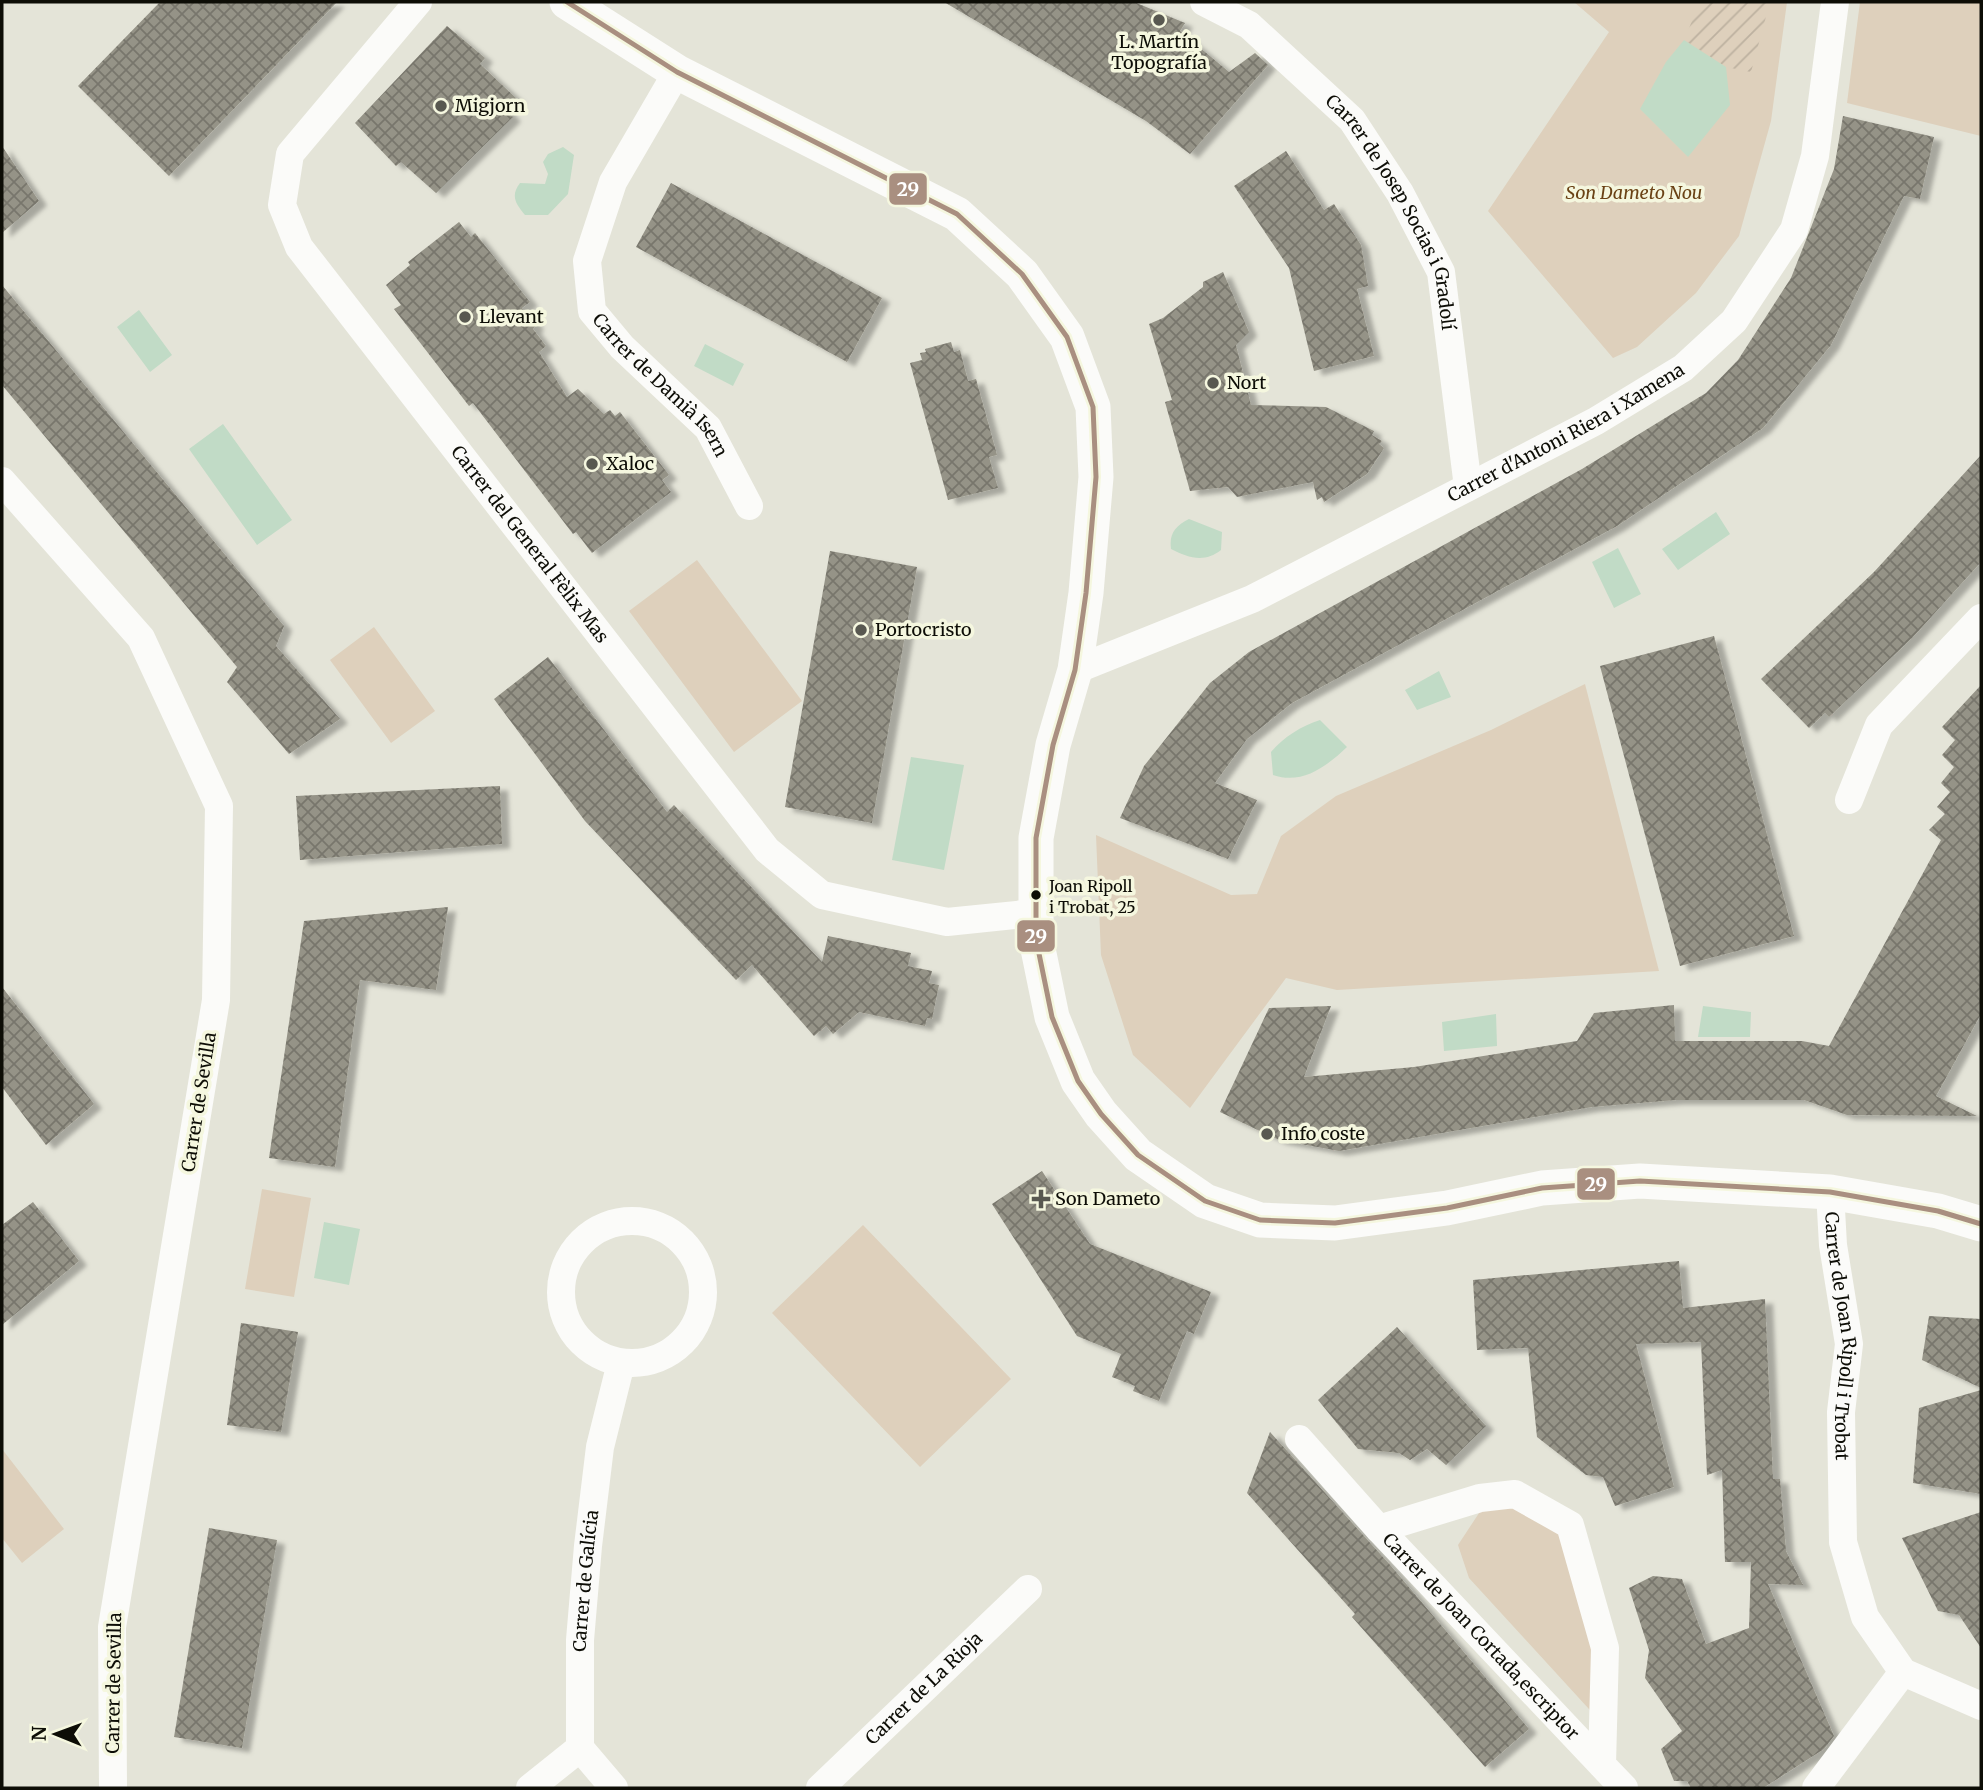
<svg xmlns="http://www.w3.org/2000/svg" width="1983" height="1790" font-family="Merriweather,serif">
<defs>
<pattern id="garden-furrows" width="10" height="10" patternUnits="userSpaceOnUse" patternTransform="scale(1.75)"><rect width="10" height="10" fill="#ded0bc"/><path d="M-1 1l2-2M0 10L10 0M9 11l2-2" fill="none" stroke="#bdb1a0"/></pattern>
<pattern id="building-cross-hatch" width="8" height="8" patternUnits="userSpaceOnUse" patternTransform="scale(1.75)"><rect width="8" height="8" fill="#959387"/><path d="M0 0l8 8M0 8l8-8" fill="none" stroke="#78766c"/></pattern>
<filter id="shadow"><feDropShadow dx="8" dy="4.5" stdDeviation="2" flood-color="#0004"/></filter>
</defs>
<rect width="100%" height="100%" fill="#e4e4d8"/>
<path fill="#ded0bc" d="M1574,2h213l-16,119 -32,115 -43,57 -59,54 -24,11 -125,-147 121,-179z
M1860,2h121v134l-134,-33z
M697,560l105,141 -68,51 -105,-141z
M374,627l61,84 -44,32 -61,-83z
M1585,684l74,287 -322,19 -51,-12 -96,130 -57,-53 -32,-100 -5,-120 135,60 26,-1 24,-58 55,-40 155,-66z
M262,1189l49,9 -17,99 -49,-8z
M863,1225l148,154 -91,88 -148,-154z
M2,1449l62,80 -42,34 -20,-25z
M1515,1501l49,29 35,117v73l-130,-142 -11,-33 25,-38z"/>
<path fill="url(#garden-furrows)" d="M1700,2h70l-19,70 -25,-5 -42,-27z"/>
<path fill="#c1dbc6" d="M1684,40l42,27 4,38 -42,52 -48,-48 26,-47z
M563,147l11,8 -6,39 -20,21h-23c-9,-11 -15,-19 -5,-32l25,1 3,-10 -5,-12 5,-8z
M139,310l33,45 -22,17 -33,-45z
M705,344l39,20 -11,22 -39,-20z
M223,424l69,96 -35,25 -68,-96z
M1716,512l14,22 -52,36 -16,-21z
M1189,519l33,13 -1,18c-16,13 -33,8 -50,-1 -2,-15 4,-23 18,-30z
M1618,548l23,46 -27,14 -22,-46z
M1439,671l12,26 -34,13 -12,-20z
M1320,720l27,27c-21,20 -45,38 -74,28l-2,-23c13,-15 30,-26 49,-32z
M911,757l53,8 -20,105 -52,-10z
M1703,1006l48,6 -1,25h-52z
M1496,1014l1,32 -53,5 -2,-29z
M324,1222l36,7 -11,56 -35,-7z"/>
<path fill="url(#building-cross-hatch)" filter="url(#shadow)" d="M160,2h177l-168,174 -91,-90z
M944,2h190l51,21 -5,8 49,41 26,-19 13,12 -78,89 -44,-33z
M447,26l38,32 -5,6 37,35 -11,11 7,7 -77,76 -35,-31 -5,4 -41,-43z
M1843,116l91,21 -14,62 -16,-3 -73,149 -68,83 -146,98 -325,177 -45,36 -32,44 42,17 -29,59 -108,-41 24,-52 66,-83 39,-31 333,-183 124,-76 32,-33 53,-82 43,-109z
M2,146l37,55 -37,32z
M1286,151l38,59 10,-6 27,41 7,41 -11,3 17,67 -60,15 -25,-103 -55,-82z
M671,183l211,115 -35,64 -211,-115z
M459,222l12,15 4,-4 55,69 -8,6 14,17 -3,4 13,17 -7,6 28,45 11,-8 26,25 6,-4 5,6 5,-4 49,63 -7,5 9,12 -79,61 -16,-21 -3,2 -100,-131 -4,3 -75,-97 7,-4 -15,-20 24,-20 -2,-3z
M1223,272l26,60 -13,13 15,60 75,2 48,24 -2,4 10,6 -3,3 5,4 -17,26 -43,28 -2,-5 -5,3 -4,-18 -76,15 -9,-10 -38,4 -25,-89 7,-2 -23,-76 14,-6 40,-31v-5z
M2,285l282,341 -8,20 64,73 -51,35 -62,-72 10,-15 -235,-282z
M951,342l3,10 6,-2 8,31 8,-2 21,76 -8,2 9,31 -50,12 -38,-137 12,-3 -2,-7 6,-1 -1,-3z
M1981,455v107l-68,75 -84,80 -4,-4 -16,15 -48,-49 113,-107z
M830,551l87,16 -45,256 -87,-16z
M1714,636l80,300 -114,30 -80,-300z
M548,657l119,155 7,-7 148,157 6,-26 83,17 -3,13 24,5 -3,12 10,2 -7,34 -5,-1 -2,8 -66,-14 -26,22 -7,-8 -12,10 -62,-71 -16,15 -151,-159 -91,-122z
M1981,685v329l-45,82 41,20 -130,-1 -43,-15h-128l-84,7 -253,44 -60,-11 -59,-28 49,-104 62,-2 -27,71 110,-10 163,-26 17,-28 80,-8 1,36h127l27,5 112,-206 -12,-10 16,-16 -8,-7 13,-15 -9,-9 13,-16 -12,-12 13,-15 -13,-13z
M500,786l2,58 -202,16 -4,-64z
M448,907l-12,83 -76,-10 -25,187 -66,-9 35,-237z
M2,987l92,117 -48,41 -44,-58z
M1042,1171l48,73 121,48 -17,42 -7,-3 -28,70 -26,-10 2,-5 -23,-9 9,-23 -44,-18 -85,-132z
M33,1202l46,59 -77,64v-100z
M1679,1261l4,47 82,-9 8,180h7l6,72 17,34 -35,-1 66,152 -10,13 -61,39h-72l-4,-7h-13l-13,-32 21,-18 -37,-53 4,-28 -20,-62 24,-12 29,3 24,65 43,-16 2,-66h-26l-3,-92 -15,5 -6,-133 -65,2 38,143 -59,19 -12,-29 -17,-2 -49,-38 -9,-89 -51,2 -4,-70z
M1929,1316l52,3v69l-59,-28z
M241,1323l57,9 -17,100 -54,-7z
M1397,1327l89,99 -40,39 -19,-16 -17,11 -11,-7 -41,-4 -40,-49z
M1981,1390v104l-68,-11 6,-75z
M1270,1432l121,134 138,163 -44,38 -133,-150 3,-3 -108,-121z
M1981,1512v136l-22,-33 -21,-4 -36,-73z
M209,1528l68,12 -35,208 -68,-11z"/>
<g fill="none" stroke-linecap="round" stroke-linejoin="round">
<g stroke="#fbfbf9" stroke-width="28">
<path id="s1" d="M418,2l-128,152 -8,51 17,42 468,603 55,45 125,27 88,-9"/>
<path id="s2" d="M1204,2l45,23 103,95 48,73 41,79 27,215"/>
<path id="s3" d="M677,72l-64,110 -26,79 5,50 30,36 86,81 41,78"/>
<path d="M2,481l139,157 78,168 -3,194 -104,627 1,161"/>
<path id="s4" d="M1075,670l177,-71 344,-178 87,-53 51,-47 60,-91 21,-74 20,-154"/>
<path d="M1849,800l30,-75 102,-107"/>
<path id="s5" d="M1830,1192l3,53 16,99 -8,68 2,130 22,75 38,55 78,34"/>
<circle cx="632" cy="1292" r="71"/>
<path d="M1299,1439l80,90"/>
<path id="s6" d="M1602,1765l3,-117 -35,-123 -55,-31 -35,4 -101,31 223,236 22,23"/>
<path d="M530,1788l50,-40"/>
<path id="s7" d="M614,1788l-34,-40v-108l8,-94 12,-99 21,-84"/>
<path id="s8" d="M820,1788l208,-199"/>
<path d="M1816,1788l87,-116"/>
</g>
<path stroke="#fbfbf9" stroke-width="35" d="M567,2l110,70 280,142 65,60 45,63 26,70 3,70 -10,116 -11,77 -22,75 -17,93v101l16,78 26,64 23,33 37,41 67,46 55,19 75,3 112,-15 95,-20 98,-7 190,11 108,19 43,13"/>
<g stroke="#f5f7df" stroke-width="10">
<path id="bus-1" d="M567,2l110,70 280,142 65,60 45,63 26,70 3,70 -10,116 -11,77 -22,75 -17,93v101l16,78 26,64 23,33 37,41 67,46 55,19 75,3 112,-15 95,-20 98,-7 190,11 108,19 43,13"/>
</g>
<use href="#bus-1" stroke="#a98f80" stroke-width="5"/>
</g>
<g fill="#585850" stroke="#f5f7df" stroke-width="2.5">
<circle cx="1159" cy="20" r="7"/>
<circle cx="441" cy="106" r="7"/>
<circle cx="465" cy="317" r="7"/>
<circle cx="1213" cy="383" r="7"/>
<circle cx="592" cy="464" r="7"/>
<circle cx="861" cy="630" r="7"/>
<circle cx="1267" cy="1134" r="7"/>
<path d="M1037.5 1188.5h7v7h7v7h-7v7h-7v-7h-7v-7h7z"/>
</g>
<circle fill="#0d0d06" stroke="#f5f7df" stroke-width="2.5" cx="1036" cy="895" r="6"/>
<g text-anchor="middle" stroke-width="7" stroke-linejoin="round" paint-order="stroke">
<g font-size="16" fill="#0d0d06" stroke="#f5f7df" text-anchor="start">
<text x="1049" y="892">Joan Ripoll<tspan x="1049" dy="21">i Trobat, 25</tspan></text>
</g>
<g font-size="18" fill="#0d0d06" stroke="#f5f7df" text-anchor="start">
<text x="1159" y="48" text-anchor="middle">L. Martín<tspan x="1159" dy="21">Topografía</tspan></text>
<text x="455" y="112">Migjorn</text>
<text x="479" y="323">Llevant</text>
<text x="1227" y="389">Nort</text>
<text x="606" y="470">Xaloc</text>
<text x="875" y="636">Portocristo</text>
<text x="1281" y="1140">Info coste</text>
<text x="1055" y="1205">Son Dameto</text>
</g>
<g font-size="18" font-style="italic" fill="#6a4215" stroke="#f5f7df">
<text x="1634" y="199">Son Dameto Nou</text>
</g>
<g font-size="18" fill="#0d0d06" stroke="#f5f7df">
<text dy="6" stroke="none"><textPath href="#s2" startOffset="292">Carrer de Josep Socias i Gradolí</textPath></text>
<text dy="6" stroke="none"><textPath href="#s3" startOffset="362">Carrer de Damià Isern</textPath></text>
<text dy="6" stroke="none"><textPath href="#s4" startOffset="546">Carrer d'Antoni Riera i Xamena</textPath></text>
<text dy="6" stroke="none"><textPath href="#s1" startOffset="672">Carrer del General Fèlix Mas</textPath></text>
<text transform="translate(199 1102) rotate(-81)" y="6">Carrer de Sevilla</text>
<text dy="6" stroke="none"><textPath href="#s5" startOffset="145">Carrer de Joan Ripoll i Trobat</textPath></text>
<text dy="6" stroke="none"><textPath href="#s7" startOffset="220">Carrer de Galícia</textPath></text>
<text dy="6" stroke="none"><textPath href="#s6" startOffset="597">Carrer de Joan Cortada,escriptor</textPath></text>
<text transform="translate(114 1683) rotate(-89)" y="6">Carrer de Sevilla</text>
<text dy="6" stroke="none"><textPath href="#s8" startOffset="144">Carrer de La Rioja</textPath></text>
</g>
</g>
<g stroke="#f5f7df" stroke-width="2.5">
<rect x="888" y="172" width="40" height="34" rx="7" fill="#a98f80"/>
<rect x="1016" y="919" width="40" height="34" rx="7" fill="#a98f80"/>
<rect x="1576" y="1167" width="40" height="34" rx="7" fill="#a98f80"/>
</g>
<g font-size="19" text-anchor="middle" font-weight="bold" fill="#fff">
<text x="908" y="196">29</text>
<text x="1036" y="943">29</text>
<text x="1596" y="1191">29</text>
</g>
<rect width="1983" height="1790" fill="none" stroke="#0d0d06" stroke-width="7"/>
<g transform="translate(56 1734) rotate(271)" stroke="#f5f7df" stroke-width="5" paint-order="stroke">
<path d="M0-5L12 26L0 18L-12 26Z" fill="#0d0d06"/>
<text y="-10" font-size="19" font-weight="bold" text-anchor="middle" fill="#0d0d06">N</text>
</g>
</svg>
